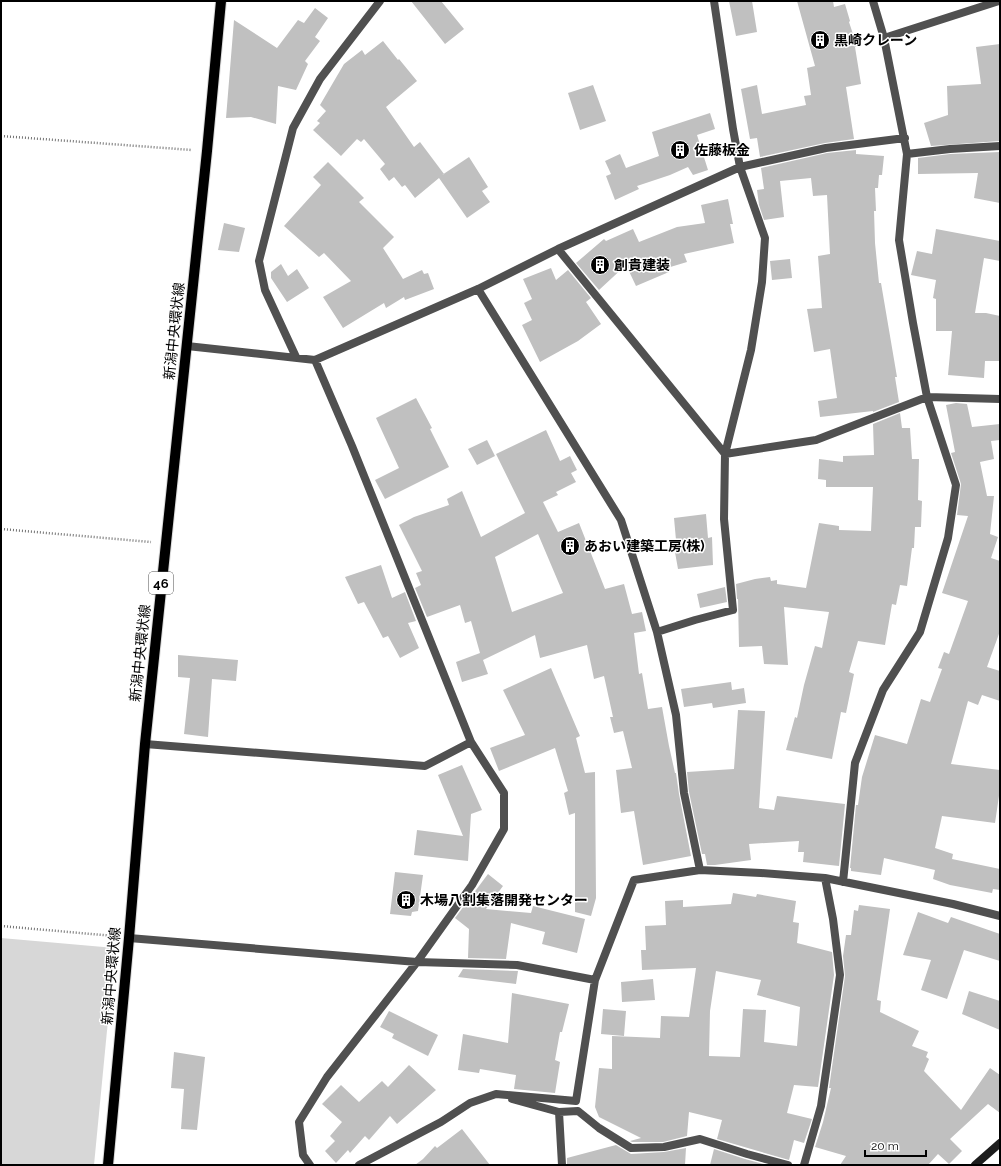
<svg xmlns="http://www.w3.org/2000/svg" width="1001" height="1166" font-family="Raleway,'Noto Sans JP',sans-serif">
<rect width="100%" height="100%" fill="#fff"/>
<path fill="#d7d7d7" d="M 1,938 L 115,948 L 94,1165 L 1,1165 Z"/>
<path fill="#c0c0c0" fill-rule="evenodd" d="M 411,1 L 441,1 L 464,29 L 445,44 Z
M 729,1 L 752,1 L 757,32 L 736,36 Z
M 797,1 L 833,1 L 834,7 L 845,4 L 850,21 L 849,22 L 857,46 L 855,47 L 861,84 L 846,87 L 854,139 L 825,143 L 760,157 L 757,138 L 750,139 L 741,89 L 757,85 L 762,114 L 806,105 L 804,96 L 811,95 L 807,68 L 815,66 Z
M 315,8 L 328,18 L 315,37 L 320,41 L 305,61 L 308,64 L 296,90 L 278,86 L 276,124 L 251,117 L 226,118 L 234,20 L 277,48 L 298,20 L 304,23 Z
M 383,41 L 398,60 L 399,59 L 417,81 L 386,107 L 414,147 L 420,142 L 444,174 L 442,175 L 469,157 L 488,187 L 482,191 L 490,202 L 467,218 L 439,178 L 415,198 L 405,185 L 402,187 L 394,177 L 389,181 L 380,169 L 385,164 L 364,139 L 361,142 L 357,139 L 341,156 L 313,130 L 320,123 L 317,121 L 326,111 L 320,105 L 344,64 L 362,50 L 365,55 Z
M 1000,44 L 1000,141 L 931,146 L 924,123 L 948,115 L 947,86 L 981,84 L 976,47 Z
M 593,85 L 606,121 L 580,130 L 568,93 Z
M 710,113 L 715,129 L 697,135 L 708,170 L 693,175 L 688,167 L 670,175 L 637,186 L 639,189 L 615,200 L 606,176 L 611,174 L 605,161 L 620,154 L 626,168 L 659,156 L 652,132 Z
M 856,150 L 856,154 L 884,156 L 882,175 L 879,175 L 878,188 L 875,188 L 876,211 L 874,211 L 875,243 L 879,283 L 881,283 L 897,377 L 895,377 L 899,402 L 873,412 L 873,411 L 820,417 L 818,401 L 837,398 L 830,349 L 814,352 L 807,309 L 822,308 L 818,256 L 830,254 L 827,195 L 813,196 L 811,178 L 780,181 L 784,217 L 764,220 L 759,205 L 757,190 L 764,189 L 761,168 L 827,153 Z
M 1000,152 L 1000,203 L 974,198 L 978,173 L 918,174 L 918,158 L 950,154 Z
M 328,162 L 364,198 L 359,202 L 394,237 L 383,248 L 403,279 L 422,270 L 424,274 L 428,273 L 434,289 L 405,300 L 404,297 L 386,308 L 384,303 L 343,328 L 323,297 L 351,281 L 324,253 L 319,257 L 284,226 L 321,185 L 313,177 Z
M 728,199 L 733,224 L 730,224 L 734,243 L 684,254 L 687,262 L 667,268 L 669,272 L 636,286 L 626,265 L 599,290 L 576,263 L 604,239 L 606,241 L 633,229 L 639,242 L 677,227 L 705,223 L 701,205 Z
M 224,223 L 245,228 L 239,252 L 218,250 Z
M 936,229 L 1000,241 L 1000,261 L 984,258 L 975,313 L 986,313 L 1000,316 L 1000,361 L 985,361 L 984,378 L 948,375 L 952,331 L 936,331 L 936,299 L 933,298 L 936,280 L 911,275 L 917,251 L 932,254 Z
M 790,259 L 792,278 L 772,280 L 770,261 Z
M 281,264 L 288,276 L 297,269 L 309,288 L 287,302 L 271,278 L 271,272 Z
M 551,268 L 556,280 L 568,270 L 591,298 L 586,302 L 601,324 L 578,341 L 540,362 L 522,325 L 532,320 L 524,303 L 532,299 L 523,279 Z
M 416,398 L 432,428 L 430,429 L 449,467 L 385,499 L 375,480 L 399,468 L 376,418 Z
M 956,403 L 967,404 L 972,427 L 1000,424 L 1000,440 L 991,441 L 994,459 L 980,462 L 987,496 L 994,496 L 990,534 L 998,537 L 991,558 L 1000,561 L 1000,631 L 987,667 L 1000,671 L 1000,701 L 982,695 L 978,705 L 968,701 L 951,764 L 1000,770 L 1000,789 L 995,823 L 942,816 L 935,848 L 953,854 L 952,859 L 1000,869 L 1000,890 L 993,889 L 992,893 L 950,885 L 933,879 L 935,870 L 884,858 L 881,875 L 851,871 L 851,868 L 850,868 L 856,805 L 858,805 L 862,777 L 875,735 L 907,744 L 921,699 L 930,702 L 942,669 L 938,668 L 944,652 L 949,654 L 968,601 L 942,593 L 968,516 L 957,515 L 961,484 L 951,453 L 955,452 L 946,405 Z
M 900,413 L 902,428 L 910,428 L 912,459 L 919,459 L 918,500 L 922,501 L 921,527 L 915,527 L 914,548 L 912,548 L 907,586 L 900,585 L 896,605 L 892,604 L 885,645 L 858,641 L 849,672 L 854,674 L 846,713 L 841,712 L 832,759 L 786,750 L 795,717 L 797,718 L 804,685 L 815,646 L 822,648 L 829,612 L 784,607 L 788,665 L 764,664 L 762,646 L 739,647 L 738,599 L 737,599 L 736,584 L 755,579 L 770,577 L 771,581 L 777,580 L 777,584 L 806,588 L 819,523 L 839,526 L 839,530 L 871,531 L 873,487 L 826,487 L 826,480 L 818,479 L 819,459 L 843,462 L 843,456 L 874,455 L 873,424 Z
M 546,430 L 560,461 L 570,456 L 577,470 L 571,473 L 576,482 L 556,492 L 558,495 L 543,502 L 558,532 L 579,523 L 605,589 L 624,584 L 632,614 L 642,612 L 646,631 L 634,633 L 639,674 L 642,673 L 648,709 L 662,707 L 669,746 L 675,773 L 676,773 L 679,794 L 691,856 L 643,865 L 634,811 L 621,813 L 616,770 L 632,768 L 623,731 L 614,733 L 610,717 L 613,717 L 604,676 L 594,679 L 587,645 L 540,658 L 535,635 L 483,660 L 488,674 L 462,682 L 456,662 L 480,653 L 471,621 L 465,623 L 460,605 L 427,617 L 415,588 L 421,585 L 416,573 L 422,571 L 399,525 L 414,517 L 449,505 L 447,499 L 462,491 L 481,537 L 525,513 L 496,454 ZM 538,534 L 563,593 L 512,612 L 495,557 Z
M 487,440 L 495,456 L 477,465 L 468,449 Z
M 706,514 L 708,538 L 712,537 L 713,565 L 678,569 L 673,541 L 676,540 L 674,518 Z
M 381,565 L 392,598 L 405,592 L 416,621 L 408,623 L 419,648 L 400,658 L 388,636 L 383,638 L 364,602 L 358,604 L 345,577 Z
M 725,587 L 727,602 L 700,608 L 697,594 Z
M 178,655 L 238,660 L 236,681 L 212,679 L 208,737 L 184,734 L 190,678 L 178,677 Z
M 551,668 L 580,736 L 576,738 L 585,773 L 595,772 L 596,898 L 591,916 L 575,912 L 575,813 L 569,815 L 564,793 L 568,791 L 555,748 L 499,771 L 490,748 L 525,735 L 503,690 Z
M 731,682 L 732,690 L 744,688 L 746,703 L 713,708 L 712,703 L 684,707 L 681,689 Z
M 738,710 L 765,711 L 759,808 L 774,810 L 777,796 L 845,804 L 839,866 L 803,862 L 804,852 L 798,852 L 799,841 L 749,844 L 751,860 L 715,865 L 707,865 L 705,854 L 702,854 L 689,792 L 687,772 L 734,769 Z
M 462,765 L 482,810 L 471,814 L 468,861 L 414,855 L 417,830 L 463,836 L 438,775 Z
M 395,872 L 423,875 L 418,911 L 412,912 L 411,916 L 390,914 Z
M 488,874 L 503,886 L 486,909 L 531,913 L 533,906 L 585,919 L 577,953 L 542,944 L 545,932 L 511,923 L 506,959 L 468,958 L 469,929 L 455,918 Z
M 733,893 L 756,897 L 757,894 L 796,901 L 793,922 L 799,923 L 797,943 L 832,952 L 834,975 L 818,1087 L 794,1085 L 787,1113 L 812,1119 L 804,1143 L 794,1140 L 789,1160 L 717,1139 L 722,1120 L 689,1112 L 687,1136 L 663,1142 L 632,1142 L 630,1141 L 641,1138 L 599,1117 L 595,1107 L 599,1068 L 612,1069 L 612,1036 L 660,1038 L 661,1016 L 689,1017 L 696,968 L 642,970 L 641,950 L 646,950 L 645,926 L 666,925 L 665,901 L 683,900 L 683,907 L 731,904 ZM 716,971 L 761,980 L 757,995 L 800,1007 L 797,1046 L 764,1042 L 766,1010 L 743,1009 L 740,1057 L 709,1056 L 710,1011 Z
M 859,905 L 890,909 L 877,1000 L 881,1001 L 880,1012 L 919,1031 L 912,1046 L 928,1052 L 926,1057 L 929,1059 L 924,1071 L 961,1110 L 990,1068 L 1000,1075 L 1000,1113 L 988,1104 L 950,1139 L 962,1151 L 949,1164 L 938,1154 L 928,1165 L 840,1165 L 846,1156 L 815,1147 L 823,1122 L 831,1088 L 829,1088 L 845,976 L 843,956 L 846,935 L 851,935 L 854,910 L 858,911 Z
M 918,912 L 948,923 L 951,917 L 1000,934 L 1000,961 L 964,950 L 947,999 L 921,990 L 931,960 L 903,955 Z
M 463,969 L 518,971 L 516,984 L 458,977 Z
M 653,979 L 655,1000 L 622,1002 L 621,982 Z
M 969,991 L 1000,1001 L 1000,1030 L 962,1014 Z
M 512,993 L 569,1004 L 562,1032 L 560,1032 L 555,1060 L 560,1062 L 555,1093 L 514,1089 L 516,1075 L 480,1069 L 479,1073 L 458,1070 L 463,1034 L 508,1043 Z
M 603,1009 L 626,1011 L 624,1036 L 601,1034 Z
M 389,1011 L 438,1035 L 428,1056 L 392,1038 L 394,1034 L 380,1027 Z
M 174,1052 L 205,1057 L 197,1130 L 181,1129 L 184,1089 L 171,1088 Z
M 409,1065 L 436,1090 L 397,1124 L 390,1116 L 369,1140 L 365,1136 L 350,1153 L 348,1150 L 336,1163 L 325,1151 L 335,1141 L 330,1136 L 342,1122 L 322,1104 L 341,1085 L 359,1102 L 382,1081 L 388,1087 Z
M 462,1129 L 490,1165 L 415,1165 L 423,1159 L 435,1146 L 437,1148 Z
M 616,1145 L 631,1154 L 664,1152 L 686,1148 L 685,1165 L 567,1165 L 567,1158 Z
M 714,1149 L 745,1159 L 767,1165 L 710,1165 Z"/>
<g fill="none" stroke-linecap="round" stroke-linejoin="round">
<g stroke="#dbdbdb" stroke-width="12">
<path id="primary" d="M 108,1165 L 129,938 L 145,744 L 207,151 L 221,1"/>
</g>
<path stroke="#727272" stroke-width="2.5" stroke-dasharray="1 2" stroke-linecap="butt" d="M 1,136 L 192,150
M 1,529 L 151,542
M 1,926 L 114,936"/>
<path stroke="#505050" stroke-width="8" d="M 884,38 L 999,1
M 907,154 L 950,149 L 1000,146
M 558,249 L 725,454
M 478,289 L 621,520 L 657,632
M 187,346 L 315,360 L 478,289 L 558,249 L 740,167 L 826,148 L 905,138
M 296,357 L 265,290 L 259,261 L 293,128 L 320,79 L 380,1
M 725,454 L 816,440 L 927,397 L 1000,399
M 145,744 L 425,766 L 471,742
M 700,870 L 684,793 L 676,715 L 657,632 L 695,620 L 733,610 L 724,519 L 725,454 L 751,350 L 762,282 L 765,238 L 740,167 L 733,129 L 714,1
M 843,882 L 855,763 L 883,690 L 920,632 L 948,538 L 956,485 L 927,397 L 913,323 L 899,240 L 907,154 L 884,38 L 873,1
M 129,938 L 417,962 L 517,965 L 595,980
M 512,1099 L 559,1112 L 578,1111 L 599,1128 L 631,1148 L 664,1147 L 700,1139 L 747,1154 L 788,1165
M 559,1112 L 562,1165
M 310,1165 L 303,1155 L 299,1122 L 327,1077 L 417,962 L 472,885 L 504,829 L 504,793 L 471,742 L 352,446 L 315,360
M 359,1165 L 441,1122 L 470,1103 L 496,1094 L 576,1101 L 595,980 L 634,880 L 700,870 L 761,873 L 825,878 L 953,904 L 1000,916
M 804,1165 L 821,1106 L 840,975 L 833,919 L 825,878"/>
<path stroke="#1d1d1d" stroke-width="8" d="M 975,1165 L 1000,1143"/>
<use href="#primary" stroke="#000" stroke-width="10"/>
</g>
<defs>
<g id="building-disc" transform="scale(1)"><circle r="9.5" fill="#000" stroke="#fff"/><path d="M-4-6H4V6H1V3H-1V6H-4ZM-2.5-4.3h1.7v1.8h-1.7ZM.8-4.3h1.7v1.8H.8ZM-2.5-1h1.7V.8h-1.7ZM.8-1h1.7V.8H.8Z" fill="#fff"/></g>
</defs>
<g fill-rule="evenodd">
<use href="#building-disc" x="820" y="40"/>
<use href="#building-disc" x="680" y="150"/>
<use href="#building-disc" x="600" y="265"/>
<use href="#building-disc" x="570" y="546"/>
<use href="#building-disc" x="406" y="900"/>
</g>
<g text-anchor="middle" stroke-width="3" stroke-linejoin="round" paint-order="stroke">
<rect fill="#fff" stroke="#4c4c4c" stroke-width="1" x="149" y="572" width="24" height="22" rx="3"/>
<g font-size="13" font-weight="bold" fill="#000">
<text x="161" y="588">46</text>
</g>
<g font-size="14" font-weight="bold" fill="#000" stroke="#fff" text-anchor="start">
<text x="834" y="45">黒崎クレーン</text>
<text x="694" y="155">佐藤板金</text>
<text x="614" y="270">創貴建装</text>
<text x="584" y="551">あおい建築工房(株)</text>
<text x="420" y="905">木場八割集落開発センター</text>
</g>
<g font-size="14" fill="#000" stroke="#fff">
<text transform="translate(174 331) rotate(-84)" y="5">新潟中央環状線</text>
<text transform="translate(140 653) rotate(-84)" y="5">新潟中央環状線</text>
<text transform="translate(111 976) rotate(-85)" y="5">新潟中央環状線</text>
</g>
</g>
<rect width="1001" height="1166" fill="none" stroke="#000000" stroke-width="4"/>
<path d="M865 1150v6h61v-6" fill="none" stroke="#000000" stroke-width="2"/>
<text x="871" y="1150" font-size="12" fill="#000000" stroke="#ffffff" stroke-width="3" paint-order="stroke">20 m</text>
</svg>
